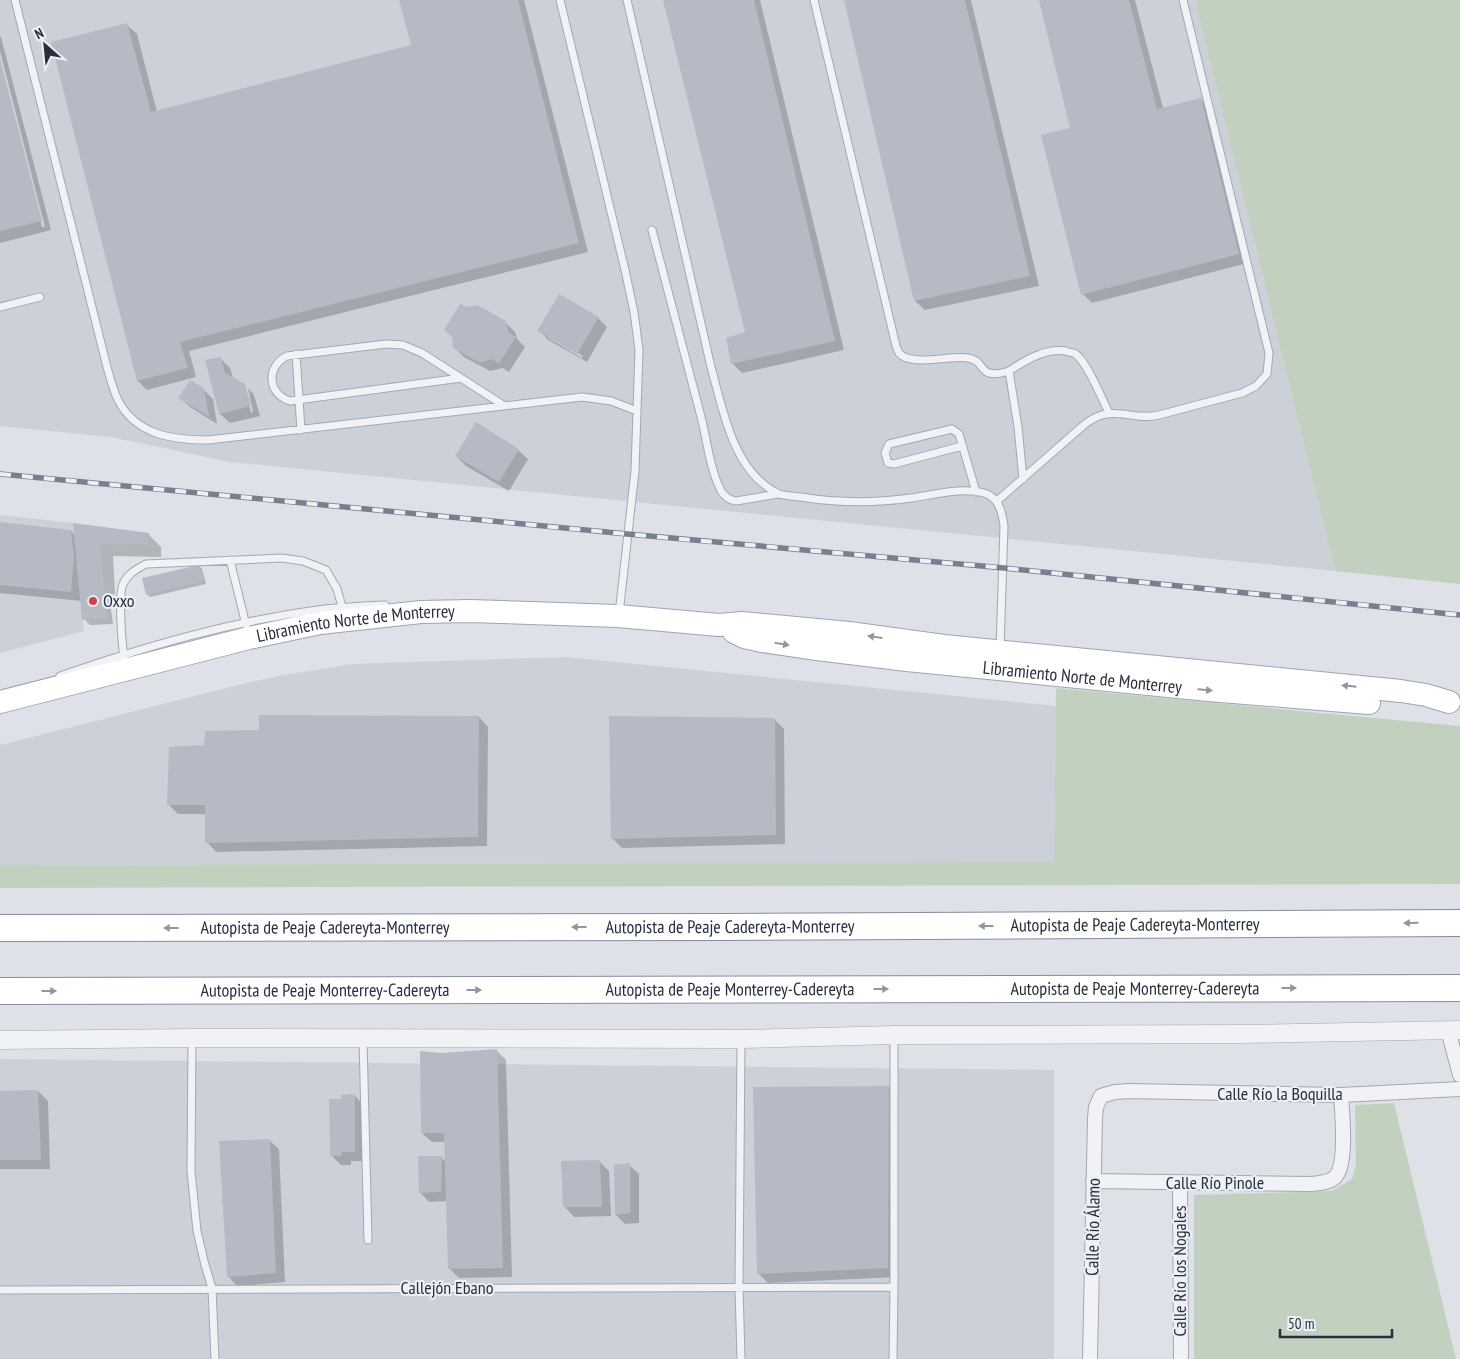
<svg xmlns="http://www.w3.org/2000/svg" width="1460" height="1359" font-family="'PT Sans Narrow',sans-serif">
<rect width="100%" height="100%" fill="#dee1e7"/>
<path fill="#ccd0d9" d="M 0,0 L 1195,0 L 1335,571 L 230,462 L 111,437 L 0,426 Z
M 0,515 L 73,523 L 84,631 L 0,653 Z
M 565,657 L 1056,706 L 1054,862 L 0,865 L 0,745 L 238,685 L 284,675 L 353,664 Z
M 0,1059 L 1054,1070 L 1054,1359 L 0,1359 Z"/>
<path fill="#c2d1bf" d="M 1195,0 L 1460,0 L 1460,584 L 1335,571 Z
M 1056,688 L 1460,726 L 1460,884 L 0,888 L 0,865 L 1054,862 Z
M 1394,1103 L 1456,1359 L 1194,1359 L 1194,1195 L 1332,1191 L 1352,1179 L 1356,1165 L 1355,1105 Z"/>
<path fill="#0003" fill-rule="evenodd" d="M 401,0 L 524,0 L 588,252 L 189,351 L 196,377 L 147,390 L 138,381 L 127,25 L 137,34 L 157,112 L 413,46 Z
M 665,0 L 760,0 L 844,350 L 742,373 L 732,363 L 746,333 Z
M 845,0 L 971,0 L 1039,286 L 925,310 L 915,301 Z
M 1040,0 L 1135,0 L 1163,108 L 1201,100 L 1211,109 L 1248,263 L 1092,303 L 1083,294 L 1072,129 Z
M 0,36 L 1,37 L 51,230 L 0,243 L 0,61 L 42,227 L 45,227 L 0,51 Z
M 598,318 L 607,327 L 587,362 L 548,340 L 539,330 ZM 548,336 L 583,356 L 582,358 L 548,338 Z
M 505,322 L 515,332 L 517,339 L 525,347 L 509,372 L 503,368 L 490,371 L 464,357 L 454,347 Z
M 220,358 L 230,368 L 233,378 L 247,388 L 245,388 L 251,413 L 253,412 L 248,388 L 254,395 L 260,416 L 230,423 L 220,414 L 207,361 Z
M 203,389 L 213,399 L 217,424 L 190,407 L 180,398 Z
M 518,450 L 528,459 L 509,491 L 466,466 L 456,456 Z
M 0,523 L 71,531 L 75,535 L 148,534 L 161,547 L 161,557 L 113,556 L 115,594 L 109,595 L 113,624 L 90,625 L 84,619 L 82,601 L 0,593 Z
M 199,566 L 202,569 L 206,584 L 150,597 L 147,594 Z
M 479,717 L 488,727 L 487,846 L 216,852 L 207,842 L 207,814 L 178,814 L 169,805 L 205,746 L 260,731 Z
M 774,719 L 784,729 L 785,844 L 622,848 L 612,838 Z
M 496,1050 L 506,1060 L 512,1277 L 459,1278 L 449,1268 L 447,1201 L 429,1202 L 420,1192 L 441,1157 L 446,1162 L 445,1142 L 432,1142 L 422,1133 L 441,1054 Z
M 889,1087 L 898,1097 L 897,1277 L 768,1283 L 758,1273 Z
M 38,1091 L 48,1101 L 50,1169 L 0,1169 L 0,1093 Z
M 355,1096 L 364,1105 L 364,1161 L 351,1161 L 351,1165 L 341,1165 L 331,1155 L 343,1100 Z
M 269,1140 L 279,1149 L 285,1282 L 237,1286 L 228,1276 Z
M 599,1161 L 609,1171 L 611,1216 L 574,1217 L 565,1207 Z
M 629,1165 L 639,1174 L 639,1223 L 625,1224 L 616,1215 Z"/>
<path fill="#b5bac4" d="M 399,0 L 518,0 L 579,243 L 180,342 L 188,368 L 137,381 L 51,42 L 127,23 L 151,112 L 411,45 Z
M 663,0 L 754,0 L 835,341 L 731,364 L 726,338 L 745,332 Z
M 844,0 L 965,0 L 1030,276 L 914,301 Z
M 1039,0 L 1129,0 L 1157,109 L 1201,98 L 1239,254 L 1081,295 L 1041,135 L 1070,128 Z
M 0,59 L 42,221 L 0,231 Z
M 559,294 L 599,317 L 577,354 L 537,331 Z
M 460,304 L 467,307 L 477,305 L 506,321 L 508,332 L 516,337 L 499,363 L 492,359 L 480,363 L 453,348 L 452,337 L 444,330 Z
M 221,357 L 225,373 L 245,384 L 251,406 L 219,414 L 205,360 Z
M 190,380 L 204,388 L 209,417 L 178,398 Z
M 476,422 L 519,449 L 499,482 L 455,456 Z
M 0,522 L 71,530 L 74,558 L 71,592 L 0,585 Z
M 73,523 L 149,533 L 149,545 L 100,544 L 107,618 L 82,620 Z
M 199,565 L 204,581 L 146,595 L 142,578 Z
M 259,715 L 479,716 L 478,837 L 205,843 L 205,805 L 167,805 L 169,747 L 204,745 L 205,731 L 259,730 Z
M 609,716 L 775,718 L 776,835 L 611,839 Z
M 497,1049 L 503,1268 L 448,1269 L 444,1133 L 421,1133 L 420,1051 L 441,1053 Z
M 889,1086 L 888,1268 L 757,1274 L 753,1087 Z
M 38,1090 L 41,1160 L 0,1160 L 0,1091 Z
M 355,1094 L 355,1152 L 342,1152 L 341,1156 L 330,1156 L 329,1099 L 341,1099 L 341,1095 Z
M 270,1139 L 276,1273 L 227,1277 L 219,1141 Z
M 418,1156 L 442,1156 L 441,1192 L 419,1193 Z
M 600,1160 L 602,1207 L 563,1207 L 561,1161 Z
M 630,1163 L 630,1213 L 615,1215 L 614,1165 Z"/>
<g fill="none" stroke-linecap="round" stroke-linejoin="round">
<g stroke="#a3a8b1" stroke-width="9">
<path id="service" d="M 15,0 L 107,367 C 110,378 113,390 118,400 C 136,435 172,440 208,440 L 582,397 L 611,401 L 637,411
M 560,0 L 625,270 L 634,312 L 639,350 L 635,471 L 619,614
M 627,0 L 711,367 C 722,406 731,460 766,486 C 769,489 775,492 779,494 C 785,496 794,496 801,497 C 837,503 875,503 911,498 C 933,495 965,486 987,494 C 1000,500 1002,513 1004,526 L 1000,649
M 814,0 L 896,346 C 897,348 898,351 899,353 C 910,367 952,355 968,358 C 988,361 976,381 1009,371
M 652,230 C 668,291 684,352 700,413 C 707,438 709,467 721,491 C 725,497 729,500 736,501 L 778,494
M 0,307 L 40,297
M 296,354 L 301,430
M 461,378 L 290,401 C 267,394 266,366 287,356 L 386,344 L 403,345 L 422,353 L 503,405
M 962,446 L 894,464 L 888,463 L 885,453 L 889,444 L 952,429 L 959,434 L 976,492
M 1023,479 L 1018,427 L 1009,371 C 1026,360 1045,348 1066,351 C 1067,352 1073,353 1074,353 C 1086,359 1102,399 1109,413
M 997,501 L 1085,424 C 1113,402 1131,422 1159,415 L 1242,393 L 1256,386 L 1267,374 L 1269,353 L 1183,0
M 230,560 L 246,625
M 124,658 C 122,644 118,595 123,584 C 128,573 137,569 146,564 L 282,558 L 303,561 L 326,570 L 337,589 L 343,610
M 60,676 C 144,647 229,622 317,610 C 340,607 363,606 385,605
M 192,1039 L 191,1171 L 197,1231 L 205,1265 L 212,1288 L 215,1359
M 363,1039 L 368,1240
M 0,1290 L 894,1287
M 741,1359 L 739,1287 L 741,1039
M 893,1359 L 894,1287 L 894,1036"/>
</g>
<g stroke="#a3a8b1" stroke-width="16">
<path id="minor" d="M 1448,1030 L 1460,1075
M 1093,1181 L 1312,1184 C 1319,1183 1328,1183 1334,1178 C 1348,1167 1342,1112 1341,1095
M 1180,1183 L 1181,1359
M 1090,1359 L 1095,1118 L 1096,1107 L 1101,1096 L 1115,1092 L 1129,1091 L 1341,1095 L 1460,1089"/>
</g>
<g stroke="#a3a8b1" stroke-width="19">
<path id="tertiary" d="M 0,1040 L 192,1038 L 741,1039 L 894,1035 L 1239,1034 L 1460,1030"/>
</g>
<g stroke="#9da4b3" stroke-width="24">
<g id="primary">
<path id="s1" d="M 734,632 L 744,637 L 762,641 L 817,649 L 907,660 L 1209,690 L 1369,703"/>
<path id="s2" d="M 0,702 L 249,638 L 320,623 L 421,612 L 470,611 L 618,616 L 719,625 L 742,623 L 849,633 L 944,646 L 1401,691 L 1426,695 L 1449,702"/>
</g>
</g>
<g stroke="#858d9e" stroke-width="28">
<g id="motorway">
<path id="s3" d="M 0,928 L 726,927 L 1460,923"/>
<path id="s4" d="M 0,991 L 1460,988"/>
</g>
</g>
<use href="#service" stroke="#f0f2f6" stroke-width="7"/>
<use href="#minor" stroke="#f0f2f6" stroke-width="14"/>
<use href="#tertiary" stroke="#f0f2f6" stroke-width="18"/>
<use href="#primary" stroke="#fff" stroke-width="22"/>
<use href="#motorway" stroke="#fff" stroke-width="26"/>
<g stroke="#777f91" stroke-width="5.5">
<path id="rail" d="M 0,474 L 627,534 L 1004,568 L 1460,615"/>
</g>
<use href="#rail" stroke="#edf0f5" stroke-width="4" stroke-dasharray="11" stroke-linecap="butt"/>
</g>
<defs><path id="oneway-solid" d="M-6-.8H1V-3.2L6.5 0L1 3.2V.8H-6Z" transform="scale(1.25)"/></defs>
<g fill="#93969e">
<use href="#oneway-solid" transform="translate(875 637) rotate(-172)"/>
<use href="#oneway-solid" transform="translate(782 644) rotate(9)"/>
<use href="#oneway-solid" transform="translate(1349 686) rotate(-174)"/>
<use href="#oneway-solid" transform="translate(1205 690) rotate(5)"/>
<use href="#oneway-solid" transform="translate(1411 923) rotate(179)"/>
<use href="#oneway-solid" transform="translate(986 926) rotate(180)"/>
<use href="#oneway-solid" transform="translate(579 927) rotate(-180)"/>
<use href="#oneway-solid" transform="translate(171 928) rotate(180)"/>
<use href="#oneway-solid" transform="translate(1289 988)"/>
<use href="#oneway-solid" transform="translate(881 989)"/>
<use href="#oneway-solid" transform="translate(474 990)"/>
<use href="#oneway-solid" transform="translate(49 991)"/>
</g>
<circle fill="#ce424c" stroke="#edf0f5" stroke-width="2" cx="93" cy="601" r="5"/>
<g text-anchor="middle" stroke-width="4" stroke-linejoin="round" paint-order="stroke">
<g font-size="18" fill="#272e3e" stroke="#edf0f5" text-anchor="start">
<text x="103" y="607">Oxxo</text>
</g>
<g font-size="18" fill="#272e3e" stroke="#edf0f5">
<text dy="6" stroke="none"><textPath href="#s2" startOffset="365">Libramiento Norte de Monterrey</textPath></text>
<text dy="6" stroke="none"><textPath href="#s1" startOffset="352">Libramiento Norte de Monterrey</textPath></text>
<text dy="6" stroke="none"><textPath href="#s3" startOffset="1135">Autopista de Peaje Cadereyta-Monterrey</textPath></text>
<text dy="6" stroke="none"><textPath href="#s3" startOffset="730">Autopista de Peaje Cadereyta-Monterrey</textPath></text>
<text dy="6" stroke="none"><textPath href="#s3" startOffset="325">Autopista de Peaje Cadereyta-Monterrey</textPath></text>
<text dy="6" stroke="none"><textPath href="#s4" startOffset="1135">Autopista de Peaje Monterrey-Cadereyta</textPath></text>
<text dy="6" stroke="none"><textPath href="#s4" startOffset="730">Autopista de Peaje Monterrey-Cadereyta</textPath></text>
<text dy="6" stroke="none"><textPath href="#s4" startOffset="325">Autopista de Peaje Monterrey-Cadereyta</textPath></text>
<text x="1280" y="1100">Calle Río la Boquilla</text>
<text x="1215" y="1189">Calle Río Pinole</text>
<text transform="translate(1093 1227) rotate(-89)" y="6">Calle Río Álamo</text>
<text transform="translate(1180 1271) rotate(-90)" y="6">Calle Río los Nogales</text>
<text x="447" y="1294">Callejón Ebano</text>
</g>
</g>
<g transform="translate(45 45) rotate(333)" stroke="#edf0f5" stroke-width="4" paint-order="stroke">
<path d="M0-4L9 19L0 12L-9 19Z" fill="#272e3e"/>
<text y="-8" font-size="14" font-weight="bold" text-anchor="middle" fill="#272e3e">N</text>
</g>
<path d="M1280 1329v8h112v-8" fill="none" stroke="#272e3e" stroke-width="2.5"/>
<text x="1288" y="1329" font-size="15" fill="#272e3e" stroke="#edf0f5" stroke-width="4" paint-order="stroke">50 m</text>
</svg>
